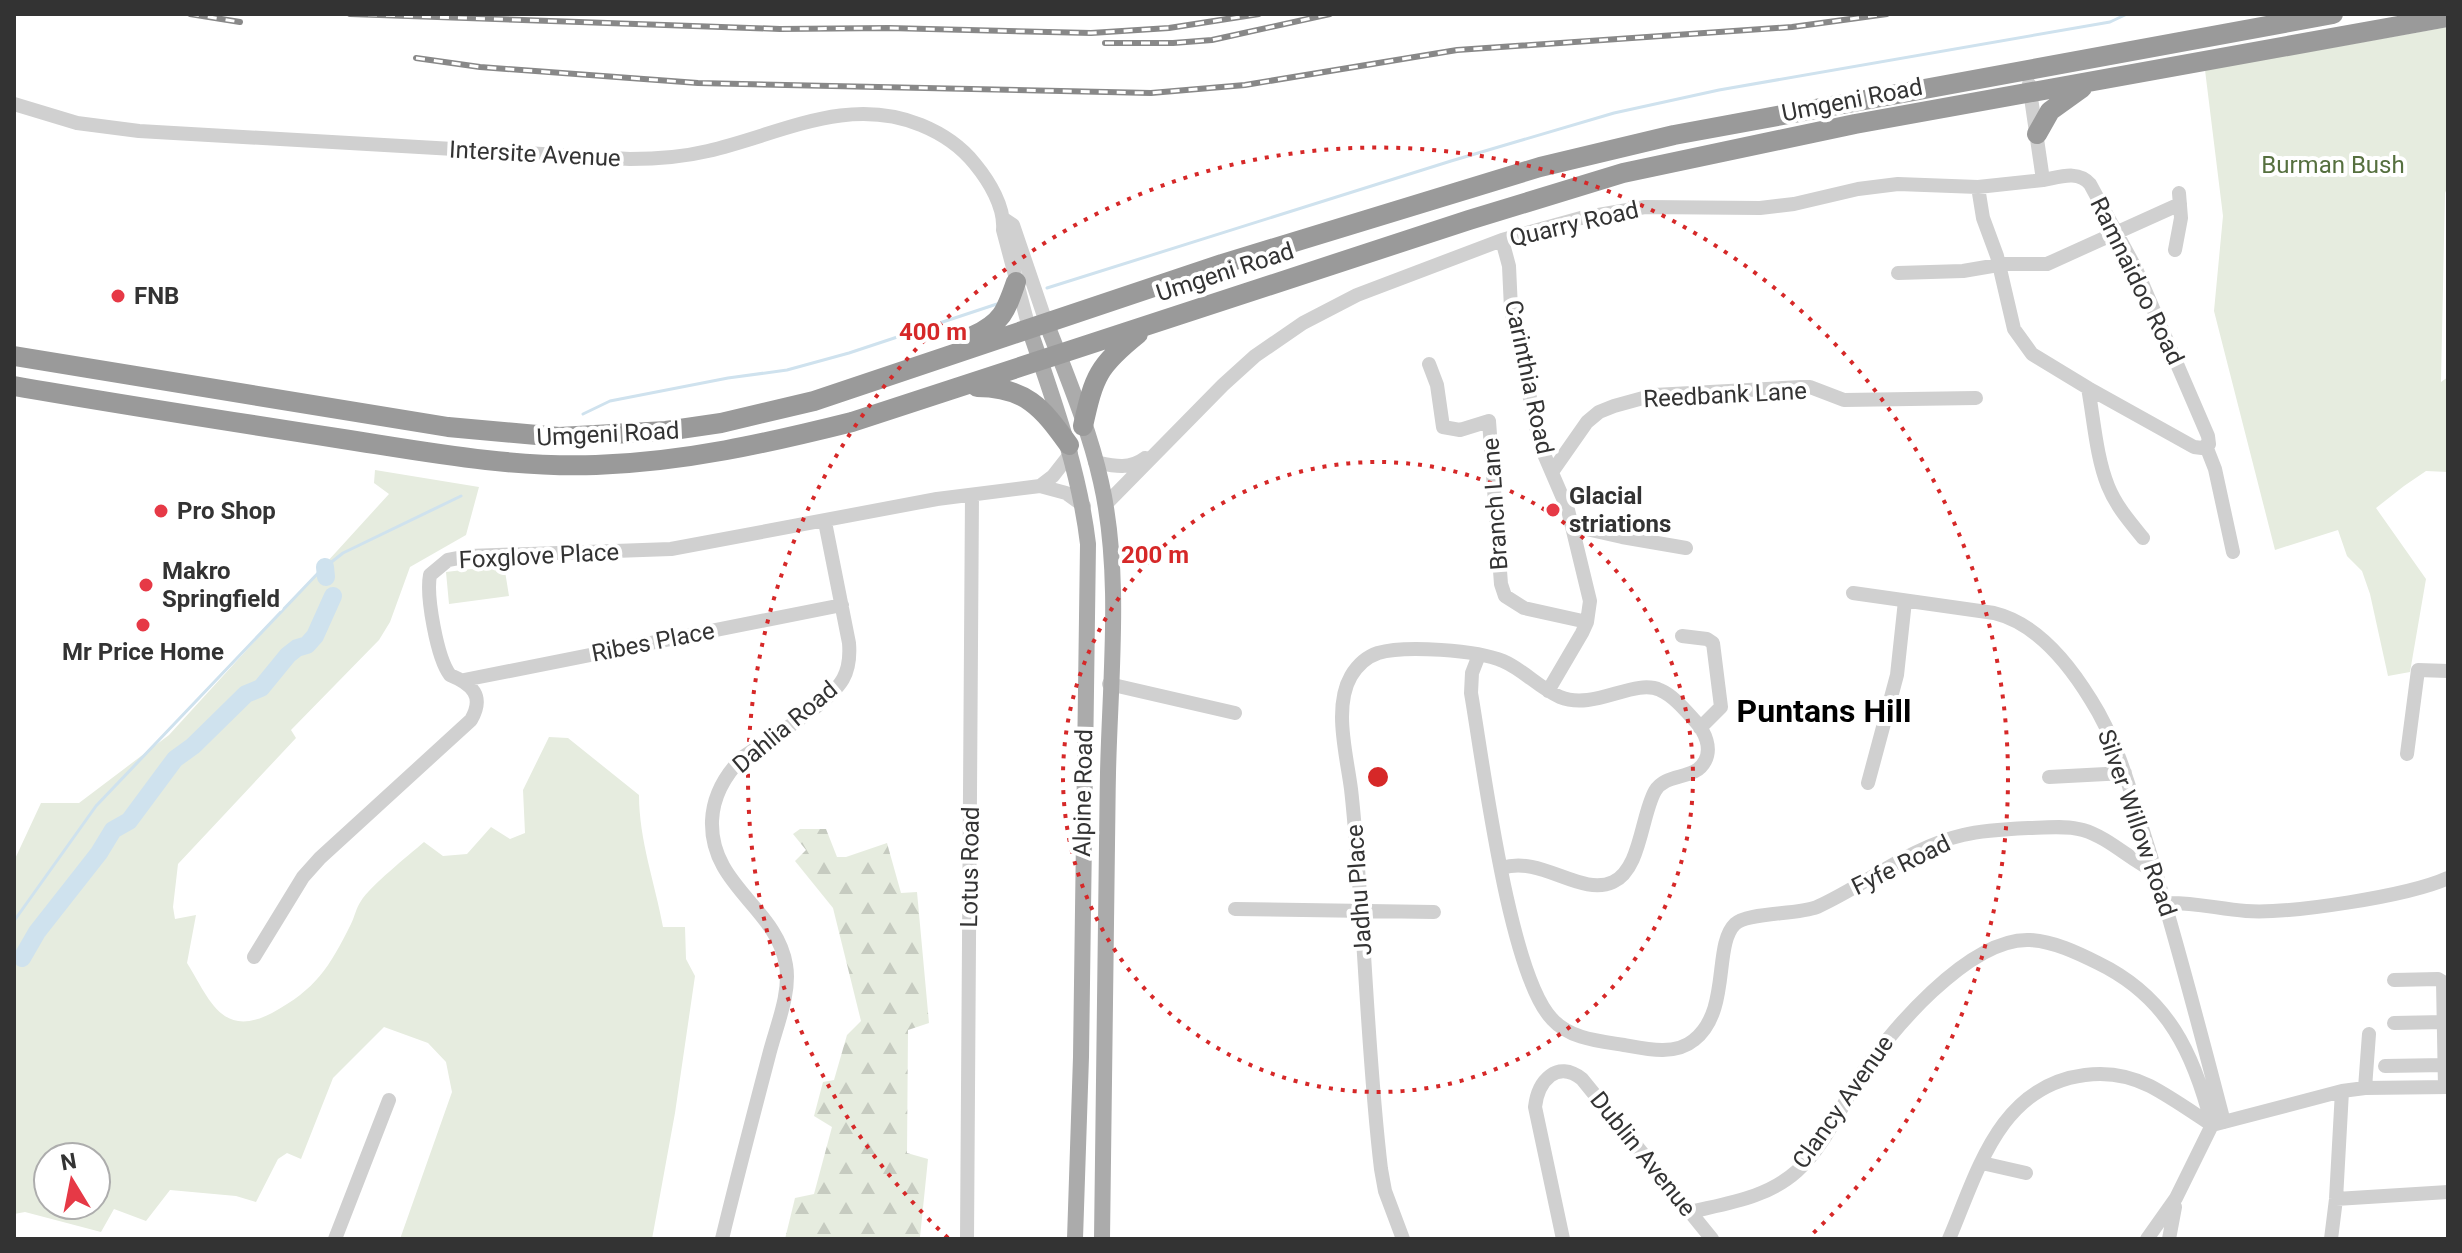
<svg xmlns="http://www.w3.org/2000/svg" width="2462" height="1253" font-family="Roboto,sans-serif">
<defs>
<pattern id="forest-firs" width="22" height="20" patternUnits="userSpaceOnUse" patternTransform="scale(2)"><rect width="22" height="20" fill="#e6ecdf"/><path d="M5 1l3.5 6h-7zM16 11l3.5 6h-7z" fill="#c6cbc0"/></pattern>
</defs>
<rect width="100%" height="100%" fill="#fff"/>
<path fill="url(#forest-firs)" d="M 800,829 L 826,829 L 837,857 L 846,857 L 887,843 L 901,893 L 917,892 L 929,1023 L 908,1030 L 907,1153 L 928,1159 L 920,1237 L 923,1239 L 785,1239 L 795,1198 L 814,1194 L 832,1127 L 814,1116 L 823,1082 L 834,1080 L 847,1035 L 861,1021 L 833,908 L 795,861 L 806,850 L 793,834 Z"/>
<path fill="#e6ecdf" fill-rule="evenodd" d="M 2448,27 L 2448,186 L 2445,193 L 2441,382 L 2448,377 L 2448,472 L 2426,471 L 2404,486 L 2376,508 L 2426,579 L 2410,672 L 2388,676 L 2370,594 L 2362,571 L 2347,556 L 2338,530 L 2275,550 L 2214,311 L 2223,216 L 2205,70 Z
M 375,470 L 479,487 L 466,535 L 410,567 L 390,622 L 379,640 L 291,730 L 296,738 L 178,864 L 173,907 L 175,919 L 196,915 L 187,963 C 210,1000 222,1039 272,1013 C 316,989 329,968 351,924 C 355,916 356,908 361,901 C 370,886 408,856 424,842 L 443,856 L 467,854 L 491,827 L 510,839 L 525,833 L 523,790 L 549,737 L 568,738 L 639,795 C 639,840 655,883 663,927 L 685,927 L 686,959 L 695,976 L 675,1113 L 652,1239 L 400,1239 L 452,1092 L 446,1062 L 428,1043 L 384,1027 L 333,1078 L 301,1159 L 287,1153 L 278,1159 L 256,1202 L 236,1196 L 170,1190 L 146,1221 L 114,1209 L 101,1232 L 25,1212 L 14,1214 L 14,861 L 41,803 L 79,803 L 169,735 L 389,494 L 374,483 ZM 48,1157 L 96,1157 L 96,1205 L 48,1205 Z
M 504,565 L 509,596 L 449,604 L 446,572 Z"/>
<g fill="none" stroke-linecap="round" stroke-linejoin="round">
<path stroke="#cfe2ee" stroke-width="3" d="M 1047,288 L 1451,161 L 1614,113 L 1719,90 L 2110,22 L 2127,14
M 583,414 L 610,401 L 728,378 L 787,370 L 849,353 L 997,304
M 14,921 L 96,806 L 320,571 L 343,553 L 461,496"/>
<path stroke="#cfe2ee" stroke-width="18" d="M 325,567 L 326,577
M 22,958 L 37,932 L 99,853 L 113,830 L 129,821 L 175,759 L 193,746 L 246,694 L 261,688 L 288,655 L 297,648 L 307,645 L 315,636 L 333,596"/>
<path stroke="#d0d0d0" stroke-width="14" d="M 14,104 L 77,123 L 139,131 L 630,159 C 656,159 683,157 708,151 C 781,134 847,95 921,125 C 943,134 960,145 975,164 C 989,181 1005,207 1003,230 L 1029,328
M 2043,180 C 2060,177 2078,170 2090,184 L 2136,269 L 2208,436 L 2209,444 L 2202,448 L 2194,447 L 2088,388
M 1978,187 L 1983,218 L 1997,256 L 2014,329 L 2032,354 L 2088,388 C 2094,420 2096,456 2108,486 C 2116,506 2130,522 2143,538
M 1004,219 L 1013,225 L 1046,322
M 1502,240 L 1509,266 L 1511,309 L 1540,445 L 1568,510 L 1590,601 L 1587,622 L 1582,633 L 1548,691
M 2175,250 L 2181,218 L 2179,193
M 1898,273 L 1963,271 L 2004,264 L 2047,264 L 2180,204
M 1429,364 L 1437,385 L 1443,427 L 1460,430 L 1489,421 L 1501,584 L 1505,596 L 1524,608 L 1587,622
M 2206,446 L 2215,469 L 2233,552
M 1095,462 C 1114,466 1129,470 1145,458
M 1552,472 L 1587,422 L 1599,412 L 1614,406 L 1654,395 L 1801,387 L 1810,387 L 1844,400 L 1976,398
M 1040,486 L 1053,476 L 1071,453
M 1105,505 L 1223,385 L 1255,356 L 1303,323 L 1357,295 L 1502,240 L 1581,218 L 1645,207 L 1760,208 L 1794,204 L 1858,189 L 1898,184 L 1978,187 L 2043,180 L 2029,84
M 1573,526 L 1622,537 L 1686,548
M 1853,593 L 1994,613 C 2036,623 2069,664 2091,700 C 2119,744 2132,797 2148,847 C 2176,937 2200,1030 2224,1122
M 1682,636 L 1707,639 L 1713,643 L 1721,707 L 1700,728
M 1479,655 L 1472,673 L 1471,693 C 1483,762 1509,974 1552,1019 C 1570,1039 1599,1041 1624,1045 C 1646,1049 1675,1056 1694,1040 C 1731,1011 1713,945 1735,924 C 1747,912 1797,915 1817,907 C 1866,885 1910,847 1963,835 C 1984,830 2007,829 2029,828 C 2046,828 2066,825 2083,830 C 2110,838 2131,861 2156,872
M 464,680 L 842,605
M 1109,684 L 1235,713
M 2407,754 L 2418,670 L 2448,671
M 2049,777 L 2125,773
M 1868,783 L 1897,675 L 1905,601
M 2166,903 C 2193,902 2219,909 2246,911 C 2291,914 2408,896 2448,878
M 1235,909 L 1434,912
M 254,957 L 303,877 L 320,858 L 471,720 C 485,696 472,684 450,675 C 437,658 426,596 430,575 L 448,560 L 469,556 L 671,549 L 937,499 L 1040,486 L 1066,493 L 1084,506
M 2394,980 L 2438,979 L 2443,982 L 2445,1087
M 2394,1023 L 2444,1022
M 2385,1066 L 2445,1065
M 2365,1088 L 2369,1034
M 2216,1124 L 2342,1091 L 2365,1088 L 2448,1087
M 1982,1163 L 2026,1173
M 2336,1199 L 2448,1192
M 1690,1212 C 1728,1203 1767,1198 1797,1171 C 1823,1148 1839,1111 1857,1081 C 1887,1034 1969,937 2030,940 C 2053,941 2078,953 2098,963 C 2168,997 2194,1054 2212,1125
M 335,1239 L 389,1100
M 722,1239 C 737,1177 753,1116 769,1055 C 776,1027 791,993 786,965 C 777,908 710,886 712,821 C 713,795 725,775 743,757 C 769,739 828,705 843,679 C 849,668 850,655 849,643 L 825,522
M 967,1239 L 972,495
M 1403,1239 L 1385,1191 L 1381,1169 C 1369,1069 1366,968 1358,868 C 1356,842 1354,815 1351,789 C 1348,766 1342,741 1342,717 C 1342,704 1344,688 1351,676 C 1357,666 1366,657 1378,653 C 1405,645 1477,650 1503,661 C 1524,670 1539,688 1560,697 C 1594,711 1634,678 1660,690 C 1674,696 1686,711 1696,722 C 1705,732 1712,748 1705,761 C 1695,781 1666,772 1655,791 C 1641,816 1641,869 1613,882 C 1581,897 1541,855 1502,868
M 1563,1239 L 1535,1107 C 1538,1081 1557,1059 1582,1079 L 1712,1239
M 1949,1239 C 1978,1171 1999,1086 2085,1075 C 2107,1072 2130,1076 2150,1086 C 2171,1097 2192,1112 2212,1125
M 2147,1239 L 2176,1198 L 2212,1125
M 2169,1239 L 2175,1207
M 2331,1239 L 2336,1199 L 2342,1091"/>
<path stroke="#ababab" stroke-width="16" d="M 1046,322 C 1066,374 1089,428 1101,482 C 1122,574 1110,679 1108,773 C 1105,928 1104,1083 1102,1239
M 1029,328 C 1053,399 1079,468 1088,544 L 1081,1057 L 1075,1239"/>
<path stroke="#9a9a9a" stroke-width="20" d="M 2037,134 L 2050,111 L 2082,88
M 973,336 C 1002,323 1006,311 1016,282
M 14,356 L 448,427 L 559,437 L 666,431 L 721,423 L 814,401 L 1222,264 L 1540,167 L 1674,135 L 2333,14
M 14,386 C 123,405 233,422 343,439 C 427,452 511,468 596,465 C 684,462 768,443 852,422 L 1469,220 L 1623,173 L 1855,124 L 2448,17
M 977,387 C 1025,387 1042,407 1069,445
M 1083,426 C 1094,376 1098,366 1138,334"/>
<g stroke="#888" stroke-width="6">
<path id="rail" d="M 190,14 L 240,22
M 350,14 L 780,29 L 889,28 L 1091,33 L 1169,28 L 1259,14
M 1105,43 L 1173,43 L 1212,40 L 1330,14
M 416,58 L 480,67 L 698,83 L 1151,93 L 1245,85 L 1457,50 L 1792,27 L 1887,14"/>
</g>
<use href="#rail" stroke="#fff" stroke-width="3" stroke-dasharray="9" stroke-linecap="butt"/>
</g>
<g fill="none" stroke="#d62828" stroke-width="4" stroke-dasharray="4 8">
<circle cx="1378" cy="777" r="315"/>
<path d="M948 1238A630 630 0 1 1 1808 1238"/>
</g>
<g fill="#e63946" stroke="#fff" stroke-width="3">
<circle cx="118" cy="296" r="8"/>
<circle cx="1553" cy="510" r="8"/>
<circle cx="161" cy="511" r="8"/>
<circle cx="146" cy="585" r="8"/>
<circle cx="143" cy="625" r="8"/>
</g>
<g text-anchor="middle" stroke-width="8" stroke-linejoin="round" paint-order="stroke">
<g font-size="24" fill="#333" stroke="#fff">
<text transform="translate(1852 100) rotate(-11)" y="8">Umgeni Road</text>
<text transform="translate(535 154) rotate(3)" y="8">Intersite Avenue</text>
<text transform="translate(1574 224) rotate(-13)" y="8">Quarry Road</text>
<text transform="translate(1225 272) rotate(-18)" y="8">Umgeni Road</text>
<text transform="translate(2137 281) rotate(64)" y="8">Ramnaidoo Road</text>
<text transform="translate(1529 377) rotate(78)" y="8">Carinthia Road</text>
<text transform="translate(1725 395) rotate(-3)" y="8">Reedbank Lane</text>
<text transform="translate(608 434) rotate(-3)" y="8">Umgeni Road</text>
<text transform="translate(1495 504) rotate(-94)" y="8">Branch Lane</text>
<text transform="translate(539 556) rotate(-3)" y="8">Foxglove Place</text>
<text transform="translate(653 642) rotate(-11)" y="8">Ribes Place</text>
<text transform="translate(785 727) rotate(-40)" y="8">Dahlia Road</text>
<text transform="translate(1083 793) rotate(-89)" y="8">Alpine Road</text>
<text transform="translate(2137 823) rotate(71)" y="8">Silver Willow Road</text>
<text transform="translate(1901 865) rotate(-26)" y="8">Fyfe Road</text>
<text transform="translate(970 867) rotate(-89)" y="8">Lotus Road</text>
<text transform="translate(1359 890) rotate(-94)" y="8">Jadhu Place</text>
<text transform="translate(1843 1102) rotate(-55)" y="8">Clancy Avenue</text>
<text transform="translate(1643 1154) rotate(51)" y="8">Dublin Avenue</text>
</g>
<g font-size="24" fill="#56703f" stroke="#fff">
<text x="2333" y="173">Burman Bush</text>
</g>
<g font-size="24" font-weight="bold" fill="#333" stroke="#fff" text-anchor="start">
<text x="134" y="304">FNB</text>
<text x="1569" y="504">Glacial<tspan x="1569" dy="28">striations</tspan></text>
<text x="177" y="519">Pro Shop</text>
<text x="162" y="579">Makro<tspan x="162" dy="28">Springfield</tspan></text>
<text x="143" y="660" text-anchor="middle">Mr Price Home</text>
</g>
<g font-size="32" font-weight="bold" fill="#000" stroke="#fff">
<text x="1824" y="722">Puntans Hill</text>
</g>
</g>
<circle cx="1378" cy="777" r="12" fill="#d62828" stroke="#fff" stroke-width="4"/>
<g font-size="24" text-anchor="middle" font-weight="bold" fill="#d62828" stroke="#fff" stroke-width="8" stroke-linejoin="round" paint-order="stroke">
<text x="933" y="340">400 m</text>
<text x="1155" y="563">200 m</text>
</g>
<rect width="2462" height="1253" fill="none" stroke="#333333" stroke-width="32"/>
<g transform="translate(72 1181) rotate(350)"><circle r="38" fill="#ffffff" stroke="#adadad" stroke-width="2"/>
<path d="M0-6L14 30L0 20L-14 30Z" fill="#e63946"/>
<text y="-12" font-size="22" font-weight="bold" text-anchor="middle" fill="#333333">N</text>
</g>
</svg>
